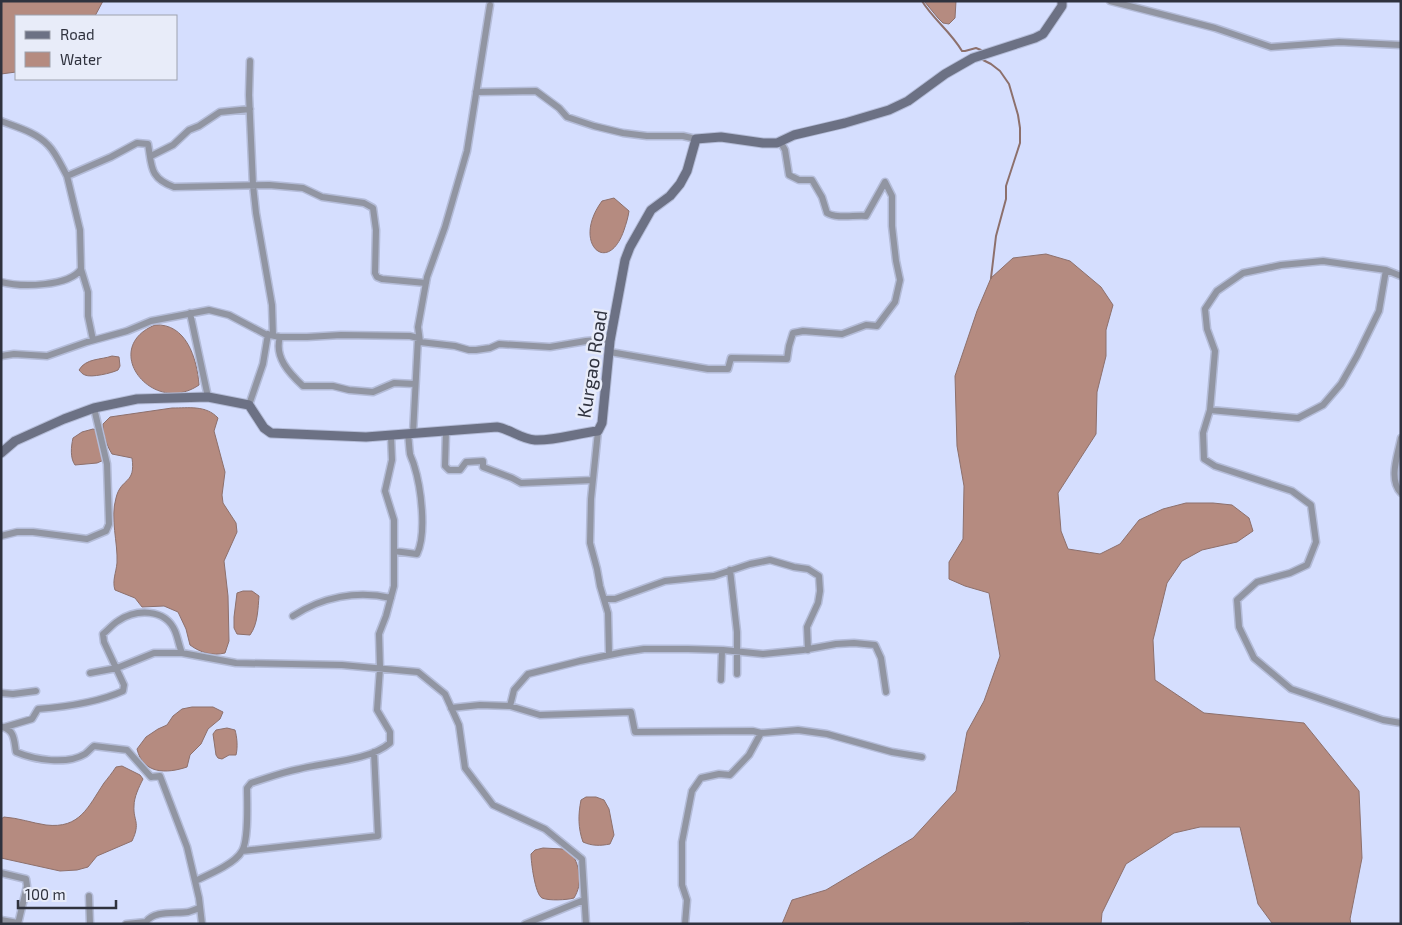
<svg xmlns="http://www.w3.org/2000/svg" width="1402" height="925" font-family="'Exo 2',sans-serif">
<rect width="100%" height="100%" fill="#d5defe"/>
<path fill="#b58b80" stroke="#8d706c" d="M 1,1 L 103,1 L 95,16 L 16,16 L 16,72 L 1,74 Z
M 924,1 L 956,1 L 955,18 L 949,24 L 943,23 L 938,18 Z
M 614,198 L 629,211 C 628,218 626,224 624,230 C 608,277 571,243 602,201 Z
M 1046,254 L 1070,261 L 1101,287 L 1113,305 L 1106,330 L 1106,356 L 1097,392 L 1096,434 L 1058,493 L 1061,531 L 1068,549 L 1100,554 L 1120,544 L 1139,520 L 1163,509 L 1186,503 L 1213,503 L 1232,505 L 1249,518 L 1253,531 L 1237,542 L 1202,550 L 1182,561 L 1167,583 L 1153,640 L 1155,680 L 1204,713 L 1304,723 L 1359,791 L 1362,858 L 1350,919 L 1351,924 L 1272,923 L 1258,904 L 1240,827 L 1200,827 L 1174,833 L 1126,864 L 1102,913 L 1101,924 L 1031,924 L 1029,922 L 1001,924 L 782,924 L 792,900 L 826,890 L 913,838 L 956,791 L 967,732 L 984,701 L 1000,656 L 989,593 L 965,586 L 949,579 L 949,562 L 963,539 L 964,486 L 957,446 L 955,376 L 977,311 L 991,278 L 1013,258 Z
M 155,325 C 186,323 197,358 199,385 C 152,417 99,348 155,325 Z
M 112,356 L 119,357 L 120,366 L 118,370 C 112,373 91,378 85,375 C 82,374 81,372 79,370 C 86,358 101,360 112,356 Z
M 172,408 C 189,408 206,405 218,418 L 214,431 L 225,472 L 222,495 L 223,503 L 236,523 L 237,532 L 224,561 L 228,596 L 229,641 L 225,653 C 212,656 201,653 190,645 L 186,629 L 178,612 L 164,606 L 142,607 L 135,598 L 115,590 C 112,581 116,573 117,563 C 118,542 110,519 116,498 C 121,477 136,485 132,458 L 112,454 C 106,444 103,435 103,424 L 110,417 Z
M 93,429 L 96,430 L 104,460 L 97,463 L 75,465 C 70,458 71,447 73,438 L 82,432 Z
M 243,591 L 252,591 L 259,596 C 258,608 258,624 250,635 L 237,634 L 234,628 L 234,617 L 237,593 Z
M 192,707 L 213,707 L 223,712 L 220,719 L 208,729 L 201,744 L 190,755 L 187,767 C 166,774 143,774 137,749 L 146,737 L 158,729 L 167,725 L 173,716 L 182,709 Z
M 227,728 L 235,730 C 237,737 238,747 236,755 L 229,755 L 222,759 L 218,758 L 216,755 L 213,734 L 216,730 Z
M 122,766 L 140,775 L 143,779 C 139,787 134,797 134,806 C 133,821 141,822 132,841 L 97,856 L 88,867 L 77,870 L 60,871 L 1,858 L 1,819 L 4,817 C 19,818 32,823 46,825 C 80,829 88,807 104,783 C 108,778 112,773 116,767 Z
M 586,797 L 596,797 L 604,800 L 609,809 L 614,835 L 610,844 C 600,846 592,846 583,842 C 578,828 578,815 581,800 Z
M 543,848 L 563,849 L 572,853 C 580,868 583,883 574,898 C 567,900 549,901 542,898 C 535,894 531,862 531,854 L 535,850 Z"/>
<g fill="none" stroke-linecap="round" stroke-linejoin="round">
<path stroke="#8d706c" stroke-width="2" d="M 922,1 C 933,19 951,32 962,51 L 965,51 L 976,48 L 981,50
M 983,60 L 991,64 L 1000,71 L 1009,84 L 1018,115 L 1020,128 L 1020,143 L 1006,186 L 1006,199 L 996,236 L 991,278"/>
<g stroke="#b4bcd8" stroke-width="9">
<path id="street" d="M 1110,1 L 1215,28 L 1271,47 L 1339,42 L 1401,45
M 490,5 L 467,151 L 445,227 L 427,277 L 418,327 L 420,342 L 455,346 L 469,350 L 476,350 L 490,348 L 499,344 L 550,347 L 586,341 L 611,339
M 250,61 L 249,95 L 253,185 L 256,213 L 272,305 L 273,335
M 476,92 L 536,91 L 559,108 L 567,117 L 594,126 L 623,133 L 647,136 L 683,136 L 696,139
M 1,121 C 16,127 36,132 48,145 C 56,153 61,165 67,176
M 151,156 L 173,145 L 189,130 L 199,126 L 220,112 L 250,109
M 81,269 L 88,292 L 88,316 L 93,340
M 1401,276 L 1386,270 L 1323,261 L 1281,265 L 1243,273 L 1217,291 L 1205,309 L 1207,329 L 1215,351 L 1210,410 L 1203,433 L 1204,459 L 1215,466 L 1292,491 L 1311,505 L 1316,542 L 1307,565 L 1290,573 L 1257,582 L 1237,600 L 1239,627 L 1254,658 L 1291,689 L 1383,720 L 1401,723
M 1,282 C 21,287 69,287 81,269 L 80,230 L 67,176 L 111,157 L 137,143 L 148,144 C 152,166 149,178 174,187 L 269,185 L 303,188 L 322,197 L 364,203 L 373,208 L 376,230 L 375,273 L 377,277 L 382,279 L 426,283
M 190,313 L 208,397
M 280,337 C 274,357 289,373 303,386 L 333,386 L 349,390 L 373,392 L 394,383 L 415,384
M 610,352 L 708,369 L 728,369 L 731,358 L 787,359 L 789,346 L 793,333 L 803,331 L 842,334 L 866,325 L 877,326 L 895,302 L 900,280 L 896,261 L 892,226 L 892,196 L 885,182 L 866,216 C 854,215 837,219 827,213 L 822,197 L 812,180 L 799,180 L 789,175 L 785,150 L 780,141
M 1,356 L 14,354 L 47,356 L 87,342 L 127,331 L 151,321 L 209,310 L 229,315 L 265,334 L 280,337 L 307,337 L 341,335 L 410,336 L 418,338 L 413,434
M 249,405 L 263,364 L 268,334
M 1210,410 L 1298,418 L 1323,405 L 1341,384 L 1357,356 L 1379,311 L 1386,270
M 446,431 L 445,466 L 449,470 L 460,470 L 466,462 L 483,461 L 483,467 L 512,478 L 521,483 L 593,480
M 598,431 L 591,499 L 590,543 L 597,569 L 600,586 L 608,613 L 609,654
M 1401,438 C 1398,455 1388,479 1401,493
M 1,536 L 17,532 L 33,532 L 87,539 L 106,531 L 109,524 L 107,464 L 94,408
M 394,551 L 417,554 C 427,533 421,487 414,465 C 413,461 411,458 410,454 C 409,447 409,441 408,434
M 730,570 L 737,632 L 737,674
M 604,599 L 615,599 L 665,581 L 714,576 L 750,564 L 770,560 L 794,567 L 808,569 L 819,576 L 820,591 L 818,603 L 807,627 L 808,650
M 293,616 C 322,597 357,590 391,598
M 90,673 L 117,668 L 154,653 L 182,653
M 721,680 L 722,650
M 1,693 L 13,694 L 36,691
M 510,706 L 540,715 L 631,712 L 635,732 L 753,731 L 761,733
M 451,708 L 480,705 L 510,706 L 514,690 L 528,674 L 580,661 L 624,652 L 644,649 L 688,649 L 723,650 L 763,654 L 803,650 L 836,644 L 854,643 L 875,645 L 881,658 L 886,692
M 2,727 C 15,730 14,741 16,752 C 35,760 67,765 85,754 C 88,752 91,748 94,746 L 127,750 L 151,777 L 160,776 L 187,847 L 199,898 L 202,924
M 5,727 L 32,719 L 38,709 C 64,707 99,702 123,691 L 124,685 L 104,642 L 103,634 C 108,630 113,624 118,621 C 136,609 165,608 175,631 C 178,638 179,646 182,653 L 236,663 L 342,665 L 418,672 L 445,694 L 459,725 L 465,768 L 493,805 L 545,829 L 582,859 L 586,924
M 242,851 L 378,836 L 374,752
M 1,873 L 26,879 L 27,886 L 18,924
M 195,881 C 208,875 235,864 242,851 C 249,839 247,803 247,788 L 251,783 C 267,778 283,772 299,769 C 326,762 369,761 390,743 L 390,732 L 377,710 L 380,668 L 379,634 L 386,616 L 394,586 L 394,520 L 385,491 L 392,460 L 391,436
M 89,896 L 90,924
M 1,920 L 18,923
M 126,924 L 146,922 C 154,910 175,914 188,912 C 192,911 196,909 200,908
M 525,924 L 584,900
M 685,924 L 687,900 L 682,885 L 682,842 L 692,791 L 701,778 L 719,774 L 730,775 L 749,755 L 761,733 L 798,730 L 827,734 L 892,752 L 922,757"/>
</g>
<g stroke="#b4bcd8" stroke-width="11">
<path id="secondary" d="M 1,453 L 15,441 L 64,419 L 94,408 L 137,399 L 208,397 L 249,405 L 264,428 L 271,433 L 366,437 L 497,427 C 510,429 521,439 535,440 C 554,441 578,433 598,431 L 602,423 L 610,341 L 625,260 L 630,247 L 651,210 L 670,196 L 680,184 L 687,171 L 696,139 L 721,137 L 763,143 L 777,143 L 794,135 L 845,123 L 889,110 L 908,101 L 945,74 L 973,58 L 1035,38 L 1043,34 L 1062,6 L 1062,1"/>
</g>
<use href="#street" stroke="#9195a2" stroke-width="6"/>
<use href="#secondary" stroke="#6c7184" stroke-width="9"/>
</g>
<g text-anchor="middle" stroke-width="5" stroke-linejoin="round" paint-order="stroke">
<g font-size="19" fill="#2f323e" stroke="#e8ecf9">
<text transform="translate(592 364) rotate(-81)" y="7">Kurgao Road</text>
</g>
</g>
<rect width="1402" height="925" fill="none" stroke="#2f323e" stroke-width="5"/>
<rect x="15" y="15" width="162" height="65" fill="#e8ecf9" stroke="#9ea2ae"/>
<rect x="25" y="31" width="25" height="8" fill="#6c7184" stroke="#9ea2ae"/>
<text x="60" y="40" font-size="15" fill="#2f323e">Road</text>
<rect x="25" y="52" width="25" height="15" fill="#b58b80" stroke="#9ea2ae"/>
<text x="60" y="65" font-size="15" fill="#2f323e">Water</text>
<path d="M18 900v8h98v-8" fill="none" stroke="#2f323e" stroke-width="2.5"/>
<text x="25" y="900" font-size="15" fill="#2f323e" stroke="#e8ecf9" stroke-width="4" paint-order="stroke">100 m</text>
</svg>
